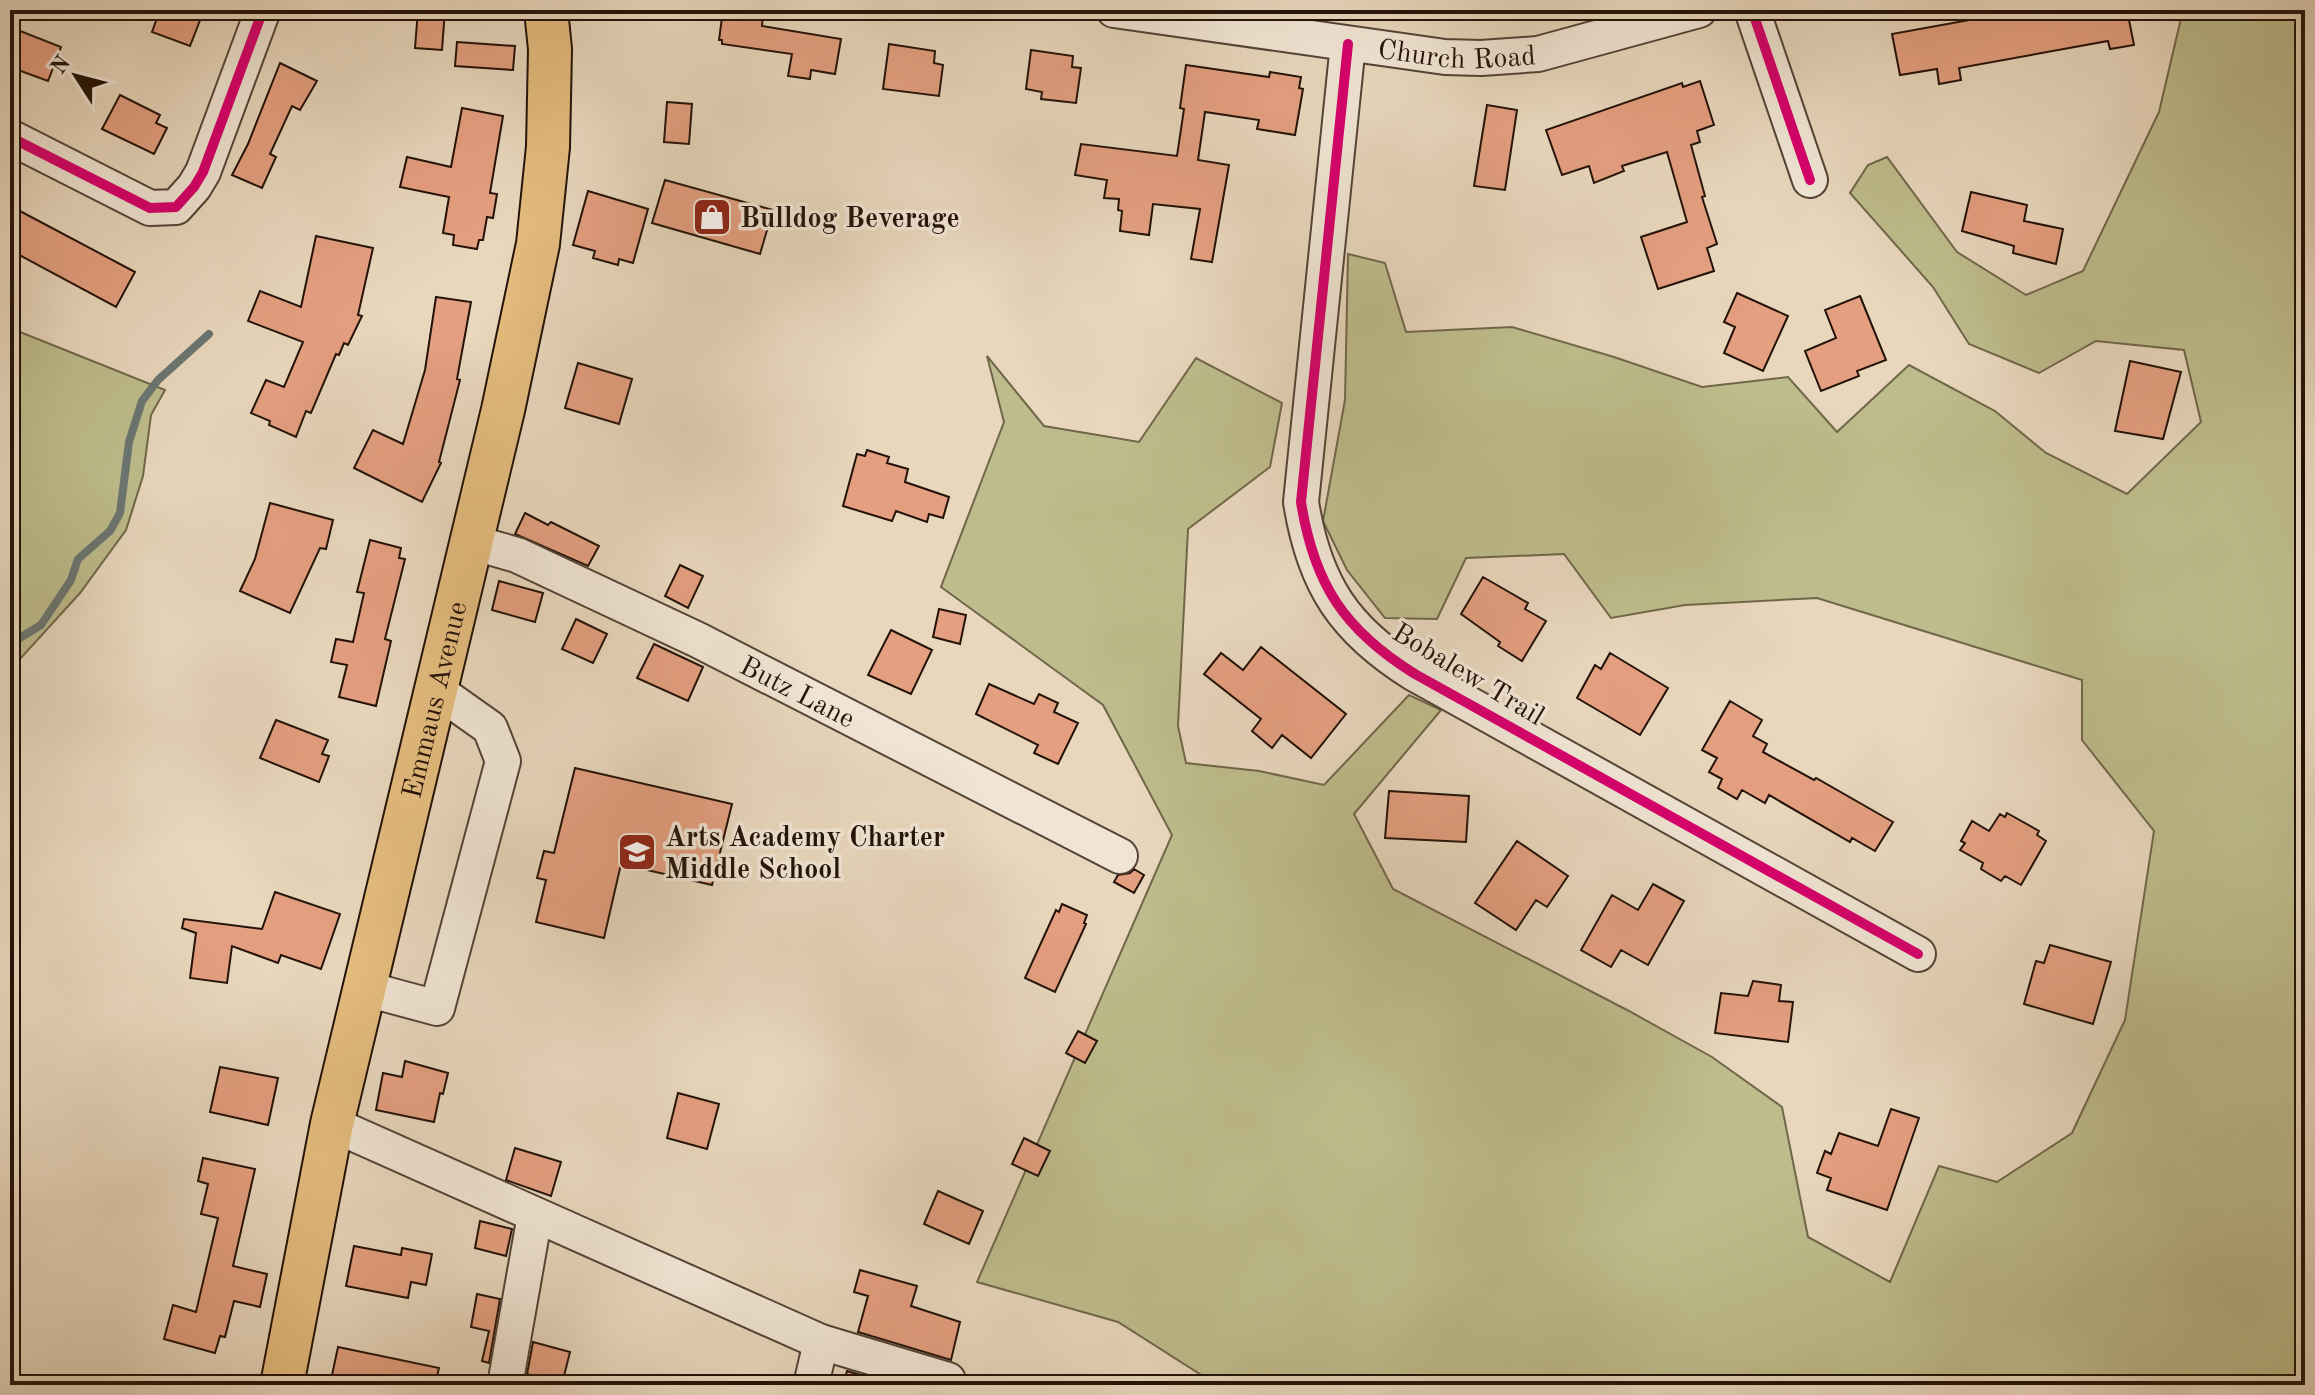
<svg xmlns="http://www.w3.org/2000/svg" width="2315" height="1395" font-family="'Old Standard TT',serif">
<rect width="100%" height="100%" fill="#e8d7bd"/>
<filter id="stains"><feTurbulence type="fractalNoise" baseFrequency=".0025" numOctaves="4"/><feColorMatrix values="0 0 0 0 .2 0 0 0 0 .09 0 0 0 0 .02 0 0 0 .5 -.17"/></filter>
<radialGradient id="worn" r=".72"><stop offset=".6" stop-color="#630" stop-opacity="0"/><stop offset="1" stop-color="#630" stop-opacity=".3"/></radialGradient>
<path fill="#bebc8c" stroke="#70674a" stroke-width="2" d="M 2183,10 L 2305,10 L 2305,1385 L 1217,1385 L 1118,1322 L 977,1282 L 1172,835 L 1103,705 L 941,587 L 1004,422 L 987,356 L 1044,426 L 1139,442 L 1196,358 L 1282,403 L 1270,467 L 1188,529 L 1178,726 L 1186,763 L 1259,771 L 1324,785 L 1409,695 L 1441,710 L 1354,814 L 1393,889 L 1629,1011 L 1712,1057 L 1782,1107 L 1808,1237 L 1890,1282 L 1939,1166 L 1997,1182 L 2072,1133 L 2125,1020 L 2154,831 L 2082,740 L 2082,680 L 1817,598 L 1685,605 L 1611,618 L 1564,554 L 1466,558 L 1437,619 L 1385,618 L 1347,570 L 1323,521 L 1345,400 L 1348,254 L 1385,263 L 1406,332 L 1512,327 L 1614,357 L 1702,387 L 1788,377 L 1837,432 L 1909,365 L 1995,411 L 2046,453 L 2127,494 L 2201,422 L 2184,350 L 2096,341 L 2039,373 L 1969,344 L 1933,287 L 1850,193 L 1868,165 L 1887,157 L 1957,252 L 2026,295 L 2083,271 L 2159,112 Z
M 10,328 L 165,390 L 151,415 L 143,476 L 126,530 L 80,593 L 10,670 Z"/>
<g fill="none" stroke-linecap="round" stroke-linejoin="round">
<path stroke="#6a7672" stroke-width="8" d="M 10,644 L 41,625 L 71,580 L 78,559 L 110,531 L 120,513 L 129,442 L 142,401 L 158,380 L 209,334"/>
</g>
<path fill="#e49f80" stroke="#231208" stroke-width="2" d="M 160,10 L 204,10 L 190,46 L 152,32 Z
M 418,10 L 445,10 L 442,50 L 415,48 Z
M 723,10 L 751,10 L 751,13 L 763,15 L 762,26 L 841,39 L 835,74 L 811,70 L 810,79 L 788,76 L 792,54 L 722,44 L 722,40 L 719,40 Z
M 2050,10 L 2127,10 L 2134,45 L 2110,49 L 2108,41 L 1959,68 L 1961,80 L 1939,84 L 1937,69 L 1900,75 L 1892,34 L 2019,11 L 2020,15 Z
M 10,27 L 61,47 L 48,81 L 10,67 Z
M 457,42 L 515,46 L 513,70 L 455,66 Z
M 889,44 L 935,51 L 934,63 L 943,65 L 939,96 L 883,89 Z
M 1031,50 L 1073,56 L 1072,67 L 1081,68 L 1076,103 L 1041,99 L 1042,92 L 1026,89 Z
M 280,63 L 317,81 L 300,110 L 292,106 L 270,154 L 276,157 L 262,188 L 232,175 L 248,144 Z
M 1186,65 L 1269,77 L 1270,72 L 1301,77 L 1299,88 L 1303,89 L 1295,135 L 1257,129 L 1259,120 L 1205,112 L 1198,160 L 1229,165 L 1212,262 L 1191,259 L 1200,209 L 1153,204 L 1149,235 L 1120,231 L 1122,211 L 1118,210 L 1119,199 L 1104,198 L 1107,180 L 1075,175 L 1081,144 L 1177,156 L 1184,109 L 1180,108 Z
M 1700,81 L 1714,125 L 1697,131 L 1700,142 L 1691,145 L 1705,196 L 1702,197 L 1717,244 L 1707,248 L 1714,271 L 1658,289 L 1641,237 L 1687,222 L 1667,152 L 1622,166 L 1624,171 L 1594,183 L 1589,166 L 1562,175 L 1546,130 L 1682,83 L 1683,87 Z
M 120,95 L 160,115 L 156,123 L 167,128 L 154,154 L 102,129 Z
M 667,102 L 692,104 L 689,144 L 664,142 Z
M 1487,105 L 1517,110 L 1505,190 L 1474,186 Z
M 462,108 L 503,116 L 490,193 L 497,194 L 493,218 L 487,217 L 483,240 L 479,240 L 477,249 L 453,245 L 454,235 L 443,233 L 449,197 L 400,187 L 407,157 L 451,167 Z
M 665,180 L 773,210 L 760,254 L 652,223 Z
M 588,191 L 648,209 L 633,263 L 619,259 L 618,265 L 593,258 L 595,251 L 573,245 Z
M 1971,192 L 2027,205 L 2024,221 L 2063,229 L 2056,264 L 2013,253 L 2014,246 L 1962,231 Z
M 18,210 L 135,272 L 116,307 L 10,250 L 10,225 Z
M 316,236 L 373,248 L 358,315 L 362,316 L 348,345 L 344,343 L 339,355 L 336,354 L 311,413 L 306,411 L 296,437 L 269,425 L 270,421 L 251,413 L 266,380 L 284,387 L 303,342 L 248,321 L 260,291 L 301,307 Z
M 1737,293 L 1788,316 L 1763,371 L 1724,353 L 1735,327 L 1724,322 Z
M 1860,296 L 1886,360 L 1857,371 L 1859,376 L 1821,391 L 1805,351 L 1836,338 L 1825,310 Z
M 436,297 L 471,302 L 457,379 L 460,380 L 439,462 L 441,463 L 422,502 L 354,468 L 373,430 L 403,444 L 425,370 Z
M 2130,361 L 2181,372 L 2163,439 L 2115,431 Z
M 578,363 L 632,379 L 619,424 L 565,408 Z
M 867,450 L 889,457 L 887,463 L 908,469 L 905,482 L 949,497 L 943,518 L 929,514 L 927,522 L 896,511 L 892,521 L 843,506 L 857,454 L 865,456 Z
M 270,503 L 333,520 L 326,549 L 320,548 L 290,613 L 240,591 L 255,559 Z
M 525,513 L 548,525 L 551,522 L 599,546 L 588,566 L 515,534 Z
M 370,540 L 401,548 L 399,558 L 405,559 L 385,639 L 391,641 L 376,706 L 339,697 L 347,665 L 331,662 L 336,639 L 353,642 L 364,593 L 357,592 Z
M 680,565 L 703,576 L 688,608 L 665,596 Z
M 1483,577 L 1528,603 L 1525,609 L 1546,621 L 1522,661 L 1498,646 L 1500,642 L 1461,614 Z
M 499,581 L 543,593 L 535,622 L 492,610 Z
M 939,609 L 966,615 L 960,644 L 933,637 Z
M 576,619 L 607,634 L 593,663 L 562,649 Z
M 891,630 L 932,650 L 911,694 L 868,675 Z
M 654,644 L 703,667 L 688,701 L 637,678 Z
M 1261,647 L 1346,714 L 1311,758 L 1282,735 L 1272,748 L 1252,731 L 1261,719 L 1204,674 L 1221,653 L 1243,670 Z
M 1610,653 L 1668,688 L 1640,735 L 1577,698 L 1595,665 L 1601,669 Z
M 989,684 L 1034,704 L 1039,694 L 1058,703 L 1054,712 L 1078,723 L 1058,764 L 1034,753 L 1038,745 L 976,714 Z
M 1730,701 L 1762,720 L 1753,736 L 1767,744 L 1763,752 L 1814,780 L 1816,778 L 1893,822 L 1875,851 L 1852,838 L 1850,842 L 1769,795 L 1765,803 L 1742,790 L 1737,799 L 1718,788 L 1722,779 L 1709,772 L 1717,758 L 1702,750 Z
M 276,720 L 328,740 L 322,754 L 329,756 L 319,782 L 260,758 Z
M 575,768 L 732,804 L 712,885 L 621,864 L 604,938 L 536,922 L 546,880 L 537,878 L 544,851 L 554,853 Z
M 1389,791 L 1469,796 L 1466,842 L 1385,838 Z
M 2007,813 L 2039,831 L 2037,835 L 2046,841 L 2021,885 L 2005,876 L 2001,881 L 1981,869 L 1983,863 L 1960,850 L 1965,843 L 1961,841 L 1972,821 L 1989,831 L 2000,814 L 2005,817 Z
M 1517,841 L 1568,876 L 1547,907 L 1536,900 L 1516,930 L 1475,903 Z
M 1134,869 L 1144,875 L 1134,893 L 1114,882 L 1118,875 L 1130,873 Z
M 1653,884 L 1684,901 L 1648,965 L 1621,950 L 1611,967 L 1581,950 L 1612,895 L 1638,910 Z
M 275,892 L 340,914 L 321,969 L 281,955 L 278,963 L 232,946 L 227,983 L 190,978 L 196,933 L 182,928 L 184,919 L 262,929 Z
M 1062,904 L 1087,915 L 1084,923 L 1086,924 L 1055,992 L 1025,978 L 1056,910 L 1059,912 Z
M 2050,945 L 2111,962 L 2093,1024 L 2024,1004 L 2036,961 L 2044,963 Z
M 1753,981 L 1781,985 L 1779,1001 L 1793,1002 L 1788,1042 L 1715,1033 L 1721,993 L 1748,996 Z
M 1078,1031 L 1097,1041 L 1085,1063 L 1066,1053 Z
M 405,1061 L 448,1073 L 443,1094 L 440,1093 L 434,1122 L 376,1110 L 383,1073 L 402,1077 Z
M 220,1067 L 278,1078 L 268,1125 L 210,1112 Z
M 678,1093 L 719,1104 L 707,1149 L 667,1138 Z
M 1891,1109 L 1919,1118 L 1887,1210 L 1827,1190 L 1831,1178 L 1817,1173 L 1825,1151 L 1831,1154 L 1839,1133 L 1878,1146 Z
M 1024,1138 L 1050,1151 L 1038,1176 L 1012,1164 Z
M 515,1148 L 561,1162 L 551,1196 L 506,1180 Z
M 203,1158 L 255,1169 L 233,1266 L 267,1274 L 260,1307 L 234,1301 L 225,1337 L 220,1336 L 215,1353 L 164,1339 L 173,1305 L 196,1312 L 218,1218 L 201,1214 L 208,1184 L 198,1181 Z
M 938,1191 L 983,1211 L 969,1244 L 924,1224 Z
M 480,1221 L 512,1229 L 506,1256 L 475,1248 Z
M 354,1246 L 401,1255 L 402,1248 L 432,1254 L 426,1285 L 411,1282 L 408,1298 L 346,1286 Z
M 860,1270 L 917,1286 L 911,1306 L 960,1322 L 951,1360 L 858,1332 L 868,1296 L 854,1292 Z
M 477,1294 L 500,1299 L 489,1363 L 482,1361 L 489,1331 L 471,1327 Z
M 533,1342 L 570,1352 L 562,1384 L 527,1374 Z
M 338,1347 L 439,1368 L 435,1385 L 391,1379 L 390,1385 L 354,1385 L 331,1380 Z
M 847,1371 L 895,1385 L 843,1385 Z"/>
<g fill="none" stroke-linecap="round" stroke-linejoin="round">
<g stroke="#544335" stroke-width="38">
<g id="minor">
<path id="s1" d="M 1114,10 L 1445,57 L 1481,58 L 1538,54 L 1699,10"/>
<path d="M 1752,10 L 1810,180"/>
<path d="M 1348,44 L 1301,502 C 1314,584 1344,630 1415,674 L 1918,954"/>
<path d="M 10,137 L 150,208 L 176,207 L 194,187 L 203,172 L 263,10"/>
<path id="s2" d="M 471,542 L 517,555 L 698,640 L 1120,856"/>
<path d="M 363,988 L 437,1008 L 503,761 L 490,728 L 435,689"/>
<path d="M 332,1124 L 821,1342 L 948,1380"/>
<path d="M 505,1385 L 535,1215"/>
<path d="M 811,1385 L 821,1342"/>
</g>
</g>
<g stroke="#231208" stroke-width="46">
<g id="major">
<path id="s3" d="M 282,1385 L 332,1124 L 503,410 L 538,244 L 548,147 L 550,49 L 546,10"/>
</g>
</g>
<use href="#minor" stroke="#f0e5d4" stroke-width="34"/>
<use href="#major" stroke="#e4bc7e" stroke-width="42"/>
<g stroke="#f0e5d4" stroke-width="15">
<path id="cycleway" d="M 1752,10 L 1810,180
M 1348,44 L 1301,502 C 1314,584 1344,630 1415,674 L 1918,954
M 10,137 L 150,208 L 176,207 L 194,187 L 203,172 L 263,10"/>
</g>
<use href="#cycleway" stroke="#d6006c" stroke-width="10"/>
</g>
<defs>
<g id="shop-square" transform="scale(2)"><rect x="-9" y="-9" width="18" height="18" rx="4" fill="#8f2418" stroke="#f0e5d4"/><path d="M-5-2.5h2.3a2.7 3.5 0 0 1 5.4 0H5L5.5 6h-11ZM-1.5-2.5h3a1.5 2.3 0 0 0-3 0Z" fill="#fff"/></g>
<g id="school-square" transform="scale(2)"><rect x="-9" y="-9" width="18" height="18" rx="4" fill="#8f2418" stroke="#f0e5d4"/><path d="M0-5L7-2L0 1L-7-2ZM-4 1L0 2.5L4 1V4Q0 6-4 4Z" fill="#fff"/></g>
</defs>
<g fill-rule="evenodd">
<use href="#shop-square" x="712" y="217"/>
<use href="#school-square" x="637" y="852"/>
</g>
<g text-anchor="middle" stroke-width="7" stroke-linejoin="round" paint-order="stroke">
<g font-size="28" fill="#231208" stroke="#f0e5d4">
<text dy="10" stroke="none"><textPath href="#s1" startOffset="346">Church Road</textPath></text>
<text transform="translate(1469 673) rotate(31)" y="10">Bobalew Trail</text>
<text dy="10" stroke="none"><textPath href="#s2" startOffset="360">Butz Lane</textPath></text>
<text dy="10" stroke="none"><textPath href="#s3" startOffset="702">Emmaus Avenue</textPath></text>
</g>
<g font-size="28" font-weight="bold" fill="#231208" stroke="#f0e5d4" text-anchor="start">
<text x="740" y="227">Bulldog Beverage</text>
<text x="665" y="846">Arts Academy Charter<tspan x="665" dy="32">Middle School</tspan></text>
</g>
</g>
<rect width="2315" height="1395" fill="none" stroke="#e8d7bd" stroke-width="40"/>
<rect x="12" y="12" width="2291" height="1371" fill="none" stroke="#231208" stroke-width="4"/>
<rect x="20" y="20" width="2275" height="1355" fill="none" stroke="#231208" stroke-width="2"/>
<g transform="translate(76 76) rotate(306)" stroke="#f0e5d4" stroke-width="6" paint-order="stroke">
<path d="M0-6L14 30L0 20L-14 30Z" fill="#231208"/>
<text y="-12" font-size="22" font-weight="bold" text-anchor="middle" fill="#231208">N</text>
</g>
<rect width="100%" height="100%" filter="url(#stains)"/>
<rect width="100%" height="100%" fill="url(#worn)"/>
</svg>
